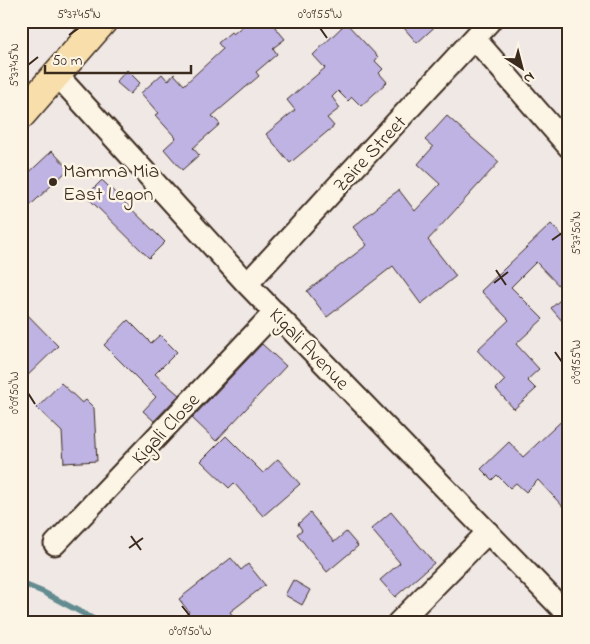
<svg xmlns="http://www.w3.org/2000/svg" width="590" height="644" font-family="'Indie Flower',sans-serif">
<rect width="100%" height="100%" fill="#f0e8e5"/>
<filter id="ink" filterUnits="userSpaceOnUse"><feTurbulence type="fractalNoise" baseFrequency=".02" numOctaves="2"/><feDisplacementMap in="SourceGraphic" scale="10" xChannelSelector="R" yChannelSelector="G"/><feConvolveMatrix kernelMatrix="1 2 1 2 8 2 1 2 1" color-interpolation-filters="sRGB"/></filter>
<g filter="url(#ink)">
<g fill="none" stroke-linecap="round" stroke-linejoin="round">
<path stroke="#638c90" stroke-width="5.5" d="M 21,583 L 43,592 L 101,623"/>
</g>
<path fill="#bfb3e4" stroke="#3b2a1e" d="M 249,21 L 270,21 L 285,39 L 273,48 L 277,54 L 256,72 L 259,76 L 212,116 L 220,124 L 193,148 L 199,155 L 182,170 L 164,149 L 176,138 L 155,115 L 158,113 L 141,93 L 162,74 L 168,81 L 174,74 L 184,85 L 223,49 L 218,43 L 231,32 L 233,34 Z
M 398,21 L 441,21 L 417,43 Z
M 346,23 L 378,57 L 375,61 L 383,69 L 379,73 L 387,82 L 361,106 L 352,97 L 348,101 L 338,91 L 332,97 L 340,108 L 327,118 L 334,126 L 290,163 L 266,134 L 295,110 L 287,100 L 325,68 L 313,55 Z
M 127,70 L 140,83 L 130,94 L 116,82 Z
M 447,116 L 499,162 L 428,240 L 456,276 L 421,304 L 393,266 L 327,317 L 307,291 L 367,245 L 353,227 L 378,207 L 377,206 L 399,190 L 415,211 L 440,184 L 418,164 L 433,147 L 425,140 Z
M 52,151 L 69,169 L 21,214 L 21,180 Z
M 102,180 L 165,242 L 149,258 L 86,196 Z
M 551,224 L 569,243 L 569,329 L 551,308 L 567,294 L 536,262 L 511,287 L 543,319 L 516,344 L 539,369 L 527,380 L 536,389 L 514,409 L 496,389 L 505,380 L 477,350 L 509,320 L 481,291 Z
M 21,308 L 58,346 L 21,382 Z
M 128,320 L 151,343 L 160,335 L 177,352 L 155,374 L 179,395 L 154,421 L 143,411 L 156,397 L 104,345 Z
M 262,344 L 286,366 L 216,441 L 192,418 Z
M 61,383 L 82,403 L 86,400 L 94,408 L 97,461 L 64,463 L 62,432 L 37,408 Z
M 569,414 L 569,513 L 538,480 L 526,492 L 516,483 L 510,488 L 497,475 L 492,480 L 481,469 L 509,442 L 523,457 Z
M 226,436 L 263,473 L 278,459 L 300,484 L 263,516 L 234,483 L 229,488 L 201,461 Z
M 391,512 L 434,563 L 395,597 L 380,580 L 400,563 L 371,529 Z
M 310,513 L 334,542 L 346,532 L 358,546 L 327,572 L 297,534 L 302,530 L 298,524 Z
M 231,558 L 241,570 L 248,564 L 265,585 L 230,612 L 239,623 L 176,623 L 189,612 L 179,599 Z
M 293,580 L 310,590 L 302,605 L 285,595 Z"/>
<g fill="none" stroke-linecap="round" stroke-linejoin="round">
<g stroke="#3b2a1e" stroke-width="25">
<path id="minor" d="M 475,39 L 569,147
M 57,75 L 247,284 L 569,616
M 247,284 L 490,21
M 55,544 L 275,312
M 398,623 L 488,532"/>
</g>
<g stroke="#3b2a1e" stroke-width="31">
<path id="major" d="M 21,115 L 103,21"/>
</g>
<use href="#minor" stroke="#fcf5e5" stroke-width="21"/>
<use href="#major" stroke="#f8deab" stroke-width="28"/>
</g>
</g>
<path fill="none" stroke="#3b2a1e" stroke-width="2" d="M 320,28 L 327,38M 69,35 L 79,28M 28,65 L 38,57M 552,240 L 562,233M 496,270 L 506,285M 494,283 L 508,272M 555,352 L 562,362M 28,393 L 35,404M 131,536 L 141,550M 129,548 L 143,538M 182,606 L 190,616"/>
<circle fill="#3b2a1e" stroke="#fcf5e5" stroke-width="2" cx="53" cy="182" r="5"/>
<g text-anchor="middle" stroke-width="5" stroke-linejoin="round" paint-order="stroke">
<g font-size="20" fill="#3b2a1e" stroke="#fcf5e5">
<text transform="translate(369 153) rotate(-47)" y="7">Zaire Street</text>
<text transform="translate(310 348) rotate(46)" y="7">Kigali Avenue</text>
<text transform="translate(165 428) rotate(-47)" y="7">Kigali Close</text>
</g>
<g font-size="20" fill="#3b2a1e" stroke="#fcf5e5" text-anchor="start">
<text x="63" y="177">Mamma Mia<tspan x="63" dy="23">East Legon</tspan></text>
</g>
</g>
<rect width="590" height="644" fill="none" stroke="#fcf5e5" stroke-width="55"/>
<g transform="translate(522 68) rotate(144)" stroke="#fcf5e5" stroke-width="4" paint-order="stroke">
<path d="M0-4L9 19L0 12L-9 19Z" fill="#3b2a1e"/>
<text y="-8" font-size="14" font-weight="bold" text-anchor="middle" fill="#3b2a1e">N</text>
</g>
<path d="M45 65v8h146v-8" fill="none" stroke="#3b2a1e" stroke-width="2.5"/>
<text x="52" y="65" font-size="15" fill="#3b2a1e" stroke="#fcf5e5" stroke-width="4" paint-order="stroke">50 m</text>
<rect x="28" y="28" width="534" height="588" fill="none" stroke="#3b2a1e" stroke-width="2"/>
<g font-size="12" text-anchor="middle" fill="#3b2a1e">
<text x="79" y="18">5°37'45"N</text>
<text x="320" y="18">0°09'55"W</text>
<text transform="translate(14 65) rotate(-90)" y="4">5°37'45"N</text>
<text transform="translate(576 233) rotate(-90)" y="4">5°37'50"N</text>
<text transform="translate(576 362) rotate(-90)" y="4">0°09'55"W</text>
<text transform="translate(14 393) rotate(-90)" y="4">0°09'50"W</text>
<text x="190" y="635">0°09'50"W</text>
</g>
</svg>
